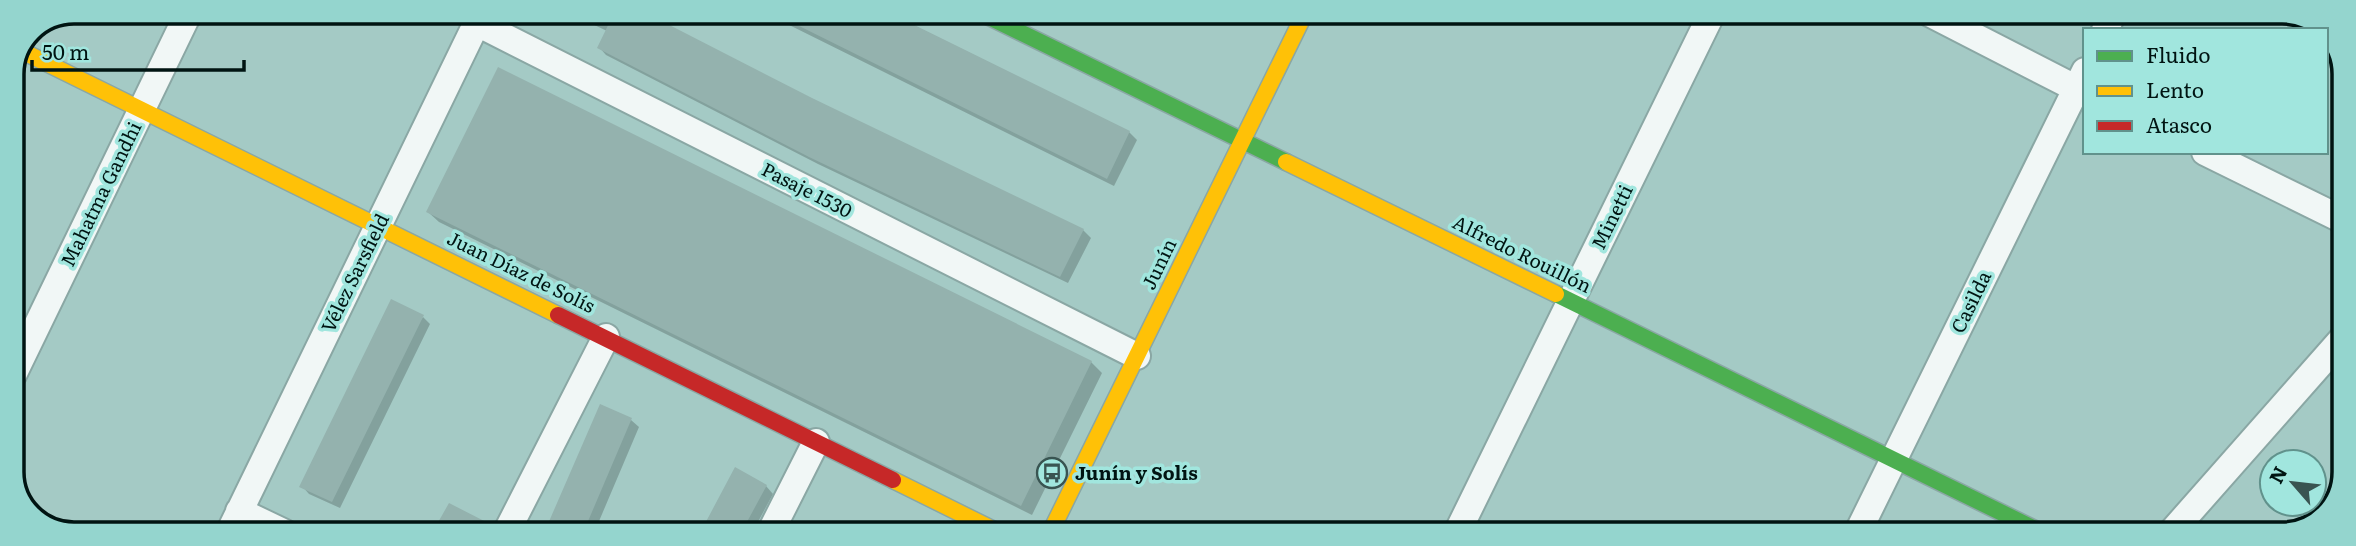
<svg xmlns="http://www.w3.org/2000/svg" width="2356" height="546" font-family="Literata,serif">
<rect width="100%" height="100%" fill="#a4cac5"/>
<path fill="#0003" d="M 569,13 L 641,13 L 812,100 L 1083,230 L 1091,238 L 1068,283 L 818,164 L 606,55 L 599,47 L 607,31 Z
M 765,13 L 889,13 L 1129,132 L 1137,140 L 1114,186 Z
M 428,212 L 1091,362 L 1102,373 L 1032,515 L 439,222 Z
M 423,317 L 430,324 L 340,508 L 309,494 L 302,486 Z
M 600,406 L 631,420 L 639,427 L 594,533 L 546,533 Z
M 766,486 L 773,494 L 752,533 L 701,533 Z"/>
<path fill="#94b2ae" d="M 614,13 L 646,13 L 812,98 L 1084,229 L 1060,277 L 809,157 L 597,48 Z
M 773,13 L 890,13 L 1130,131 L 1107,179 Z
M 498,67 L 1092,361 L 1021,506 L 426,212 Z
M 391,299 L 424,315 L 332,502 L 299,487 Z
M 600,404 L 632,418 L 583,533 L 544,533 Z
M 735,467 L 767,485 L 741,533 L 700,533 Z
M 449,503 L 492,525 L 490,533 L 432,533 Z"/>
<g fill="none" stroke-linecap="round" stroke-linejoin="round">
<g stroke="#8aa7a4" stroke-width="30">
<path id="street" d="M 1929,13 L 2085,93
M 477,23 L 1137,356
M 2105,30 L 2113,13
M 2205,152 L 2343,220
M 13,375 L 189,12
M 239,511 L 285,533
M 229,533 L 482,12
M 506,533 L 606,337
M 770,533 L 816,442
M 1457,533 L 1712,13
M 1857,534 L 2085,71
M 2170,534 L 2343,338"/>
</g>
<g stroke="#8aa7a4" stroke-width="19">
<path id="fast" d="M 981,13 L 1286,162
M 1556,294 L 2045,534"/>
</g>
<g stroke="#8aa7a4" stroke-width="19">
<path id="slow" d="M 22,51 L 558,315
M 1286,162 L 1556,294
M 893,480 L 1000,533
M 1050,533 L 1305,13"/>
</g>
<g stroke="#8aa7a4" stroke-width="19">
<path id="jam" d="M 558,315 L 893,480"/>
</g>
<use href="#street" stroke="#f1f7f6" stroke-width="26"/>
<use href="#fast" stroke="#4caf50" stroke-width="16"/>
<use href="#slow" stroke="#ffc107" stroke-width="16"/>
<use href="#jam" stroke="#c62828" stroke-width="16"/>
</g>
<defs>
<g id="bus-ring" transform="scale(1.575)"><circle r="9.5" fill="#a1e6de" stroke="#395451" stroke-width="1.5"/><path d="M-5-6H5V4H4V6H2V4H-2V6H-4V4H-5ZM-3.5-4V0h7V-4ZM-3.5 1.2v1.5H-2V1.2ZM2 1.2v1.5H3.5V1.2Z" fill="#395451"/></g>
</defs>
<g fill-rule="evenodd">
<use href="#bus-ring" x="1052" y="473"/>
</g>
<g text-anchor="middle" stroke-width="7" stroke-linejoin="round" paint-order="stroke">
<g font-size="19" fill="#001412" stroke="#a1e6de">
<text transform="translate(807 190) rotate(27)" y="7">Pasaje 1530</text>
<text transform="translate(101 194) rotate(-64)" y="7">Mahatma Gandhi</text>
<text transform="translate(1612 217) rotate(-64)" y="7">Minetti</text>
<text transform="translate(1522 254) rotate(26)" y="7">Alfredo Rouillón</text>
<text transform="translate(1159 264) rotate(-64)" y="7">Junín</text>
<text transform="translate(521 272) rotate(26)" y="7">Juan Díaz de Solís</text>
<text transform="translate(355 273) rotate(-64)" y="7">Vélez Sarsfield</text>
<text transform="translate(1971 302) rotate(-64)" y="7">Casilda</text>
</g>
<g font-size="19" font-weight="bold" fill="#001412" stroke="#a1e6de" text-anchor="start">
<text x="1075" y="480">Junín y Solís</text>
</g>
</g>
<path d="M0 0H2356V546H0ZM74 24H2282A50 50 0 0 1 2332 74V472A50 50 0 0 1 2282 522H74A50 50 0 0 1 24 472V74A50 50 0 0 1 74 24Z" fill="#94d5ce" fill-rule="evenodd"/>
<path fill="none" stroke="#001412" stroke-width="3.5" d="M74 24H2282A50 50 0 0 1 2332 74V472A50 50 0 0 1 2282 522H74A50 50 0 0 1 24 472V74A50 50 0 0 1 74 24Z"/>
<rect x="2083" y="28" width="245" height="126" fill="#a1e6de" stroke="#61928c" stroke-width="2"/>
<rect x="2097" y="51" width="35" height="10" fill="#4caf50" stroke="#61928c" stroke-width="2"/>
<text x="2146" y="63" font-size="21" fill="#001412">Fluido</text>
<rect x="2097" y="86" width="35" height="10" fill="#ffc107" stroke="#61928c" stroke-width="2"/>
<text x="2146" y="98" font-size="21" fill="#001412">Lento</text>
<rect x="2097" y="121" width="35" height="10" fill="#c62828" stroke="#61928c" stroke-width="2"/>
<text x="2146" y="133" font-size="21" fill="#001412">Atasco</text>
<g transform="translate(2293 483) rotate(298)"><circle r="33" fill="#a1e6de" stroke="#61928c" stroke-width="2"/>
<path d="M0-5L12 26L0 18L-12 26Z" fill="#395451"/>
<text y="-10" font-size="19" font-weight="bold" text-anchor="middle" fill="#001412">N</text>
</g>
<path d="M32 60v10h212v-10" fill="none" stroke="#001412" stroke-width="3.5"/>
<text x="42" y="60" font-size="21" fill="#001412" stroke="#a1e6de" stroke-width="5" paint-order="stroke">50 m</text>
</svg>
